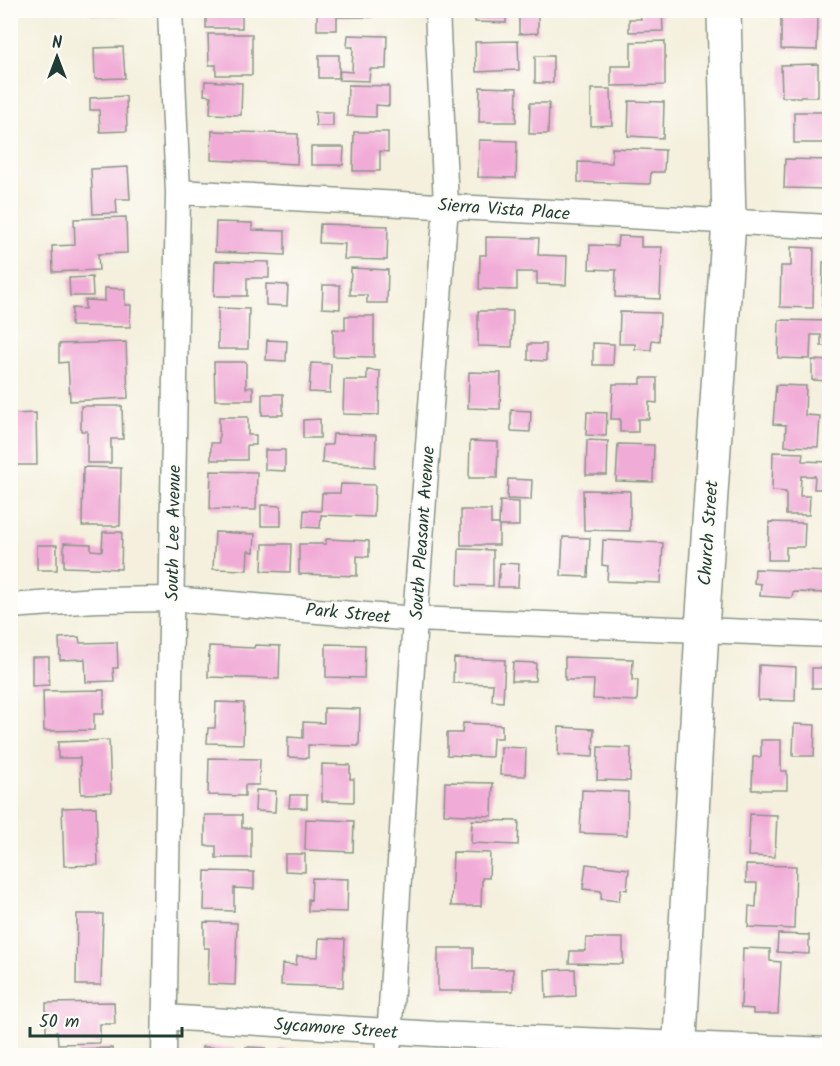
<svg xmlns="http://www.w3.org/2000/svg" width="840" height="1066" font-family="Kalam,sans-serif">
<rect width="100%" height="100%" fill="#fdfcf7"/>
<filter id="ink" filterUnits="userSpaceOnUse"><feTurbulence type="fractalNoise" baseFrequency=".0167" numOctaves="2"/><feDisplacementMap in="SourceGraphic" scale="12" xChannelSelector="R" yChannelSelector="G"/><feConvolveMatrix kernelMatrix="1 2 1 2 8 2 1 2 1" color-interpolation-filters="sRGB"/></filter>
<filter id="wash" filterUnits="userSpaceOnUse"><feTurbulence type="fractalNoise" baseFrequency=".008" numOctaves="4" result="noise"/><feDisplacementMap in="SourceGraphic" scale="24" xChannelSelector="R" yChannelSelector="G"/><feGaussianBlur stdDeviation="1.35" result="paint"/><feColorMatrix in="noise" values="0 0 0 0 0 0 0 0 0 0 0 0 0 0 0 0 0 1.4 0 .05"/><feComposite in="paint" operator="in"/></filter>
<g filter="url(#wash)">
<rect width="100%" height="100%" fill="#f4f0dd"/>
<g id="blocks">
<path fill="#f1abd7" d="M 91,10 L 119,10 L 119,16 L 91,15 Z
M 206,10 L 242,10 L 242,28 L 206,28 Z
M 317,10 L 373,10 L 373,17 L 337,17 L 337,30 L 317,30 Z
M 475,10 L 506,10 L 506,23 L 475,22 Z
M 519,10 L 538,11 L 538,33 L 519,34 Z
M 640,10 L 662,10 L 663,31 L 629,32 L 629,19 L 641,19 Z
M 781,17 L 818,18 L 817,50 L 781,49 Z
M 208,34 L 252,34 L 252,75 L 216,75 L 216,65 L 209,65 Z
M 348,35 L 387,36 L 386,69 L 370,69 L 369,81 L 339,80 L 340,71 L 352,72 L 353,47 L 347,47 Z
M 518,41 L 519,70 L 476,72 L 475,42 Z
M 665,41 L 665,85 L 611,86 L 611,66 L 631,66 L 631,42 Z
M 123,47 L 125,78 L 95,79 L 94,48 Z
M 319,55 L 339,55 L 339,78 L 319,78 Z
M 535,56 L 553,56 L 553,83 L 535,83 Z
M 818,64 L 818,97 L 782,97 L 781,65 Z
M 205,81 L 242,83 L 241,115 L 210,114 L 211,96 L 204,95 Z
M 348,85 L 389,86 L 389,106 L 376,105 L 376,117 L 347,116 Z
M 480,87 L 517,88 L 516,122 L 479,122 Z
M 591,89 L 611,89 L 612,125 L 591,126 Z
M 126,96 L 127,131 L 100,132 L 99,110 L 90,110 L 90,98 Z
M 629,101 L 664,102 L 663,138 L 628,136 Z
M 530,103 L 549,103 L 548,134 L 529,134 Z
M 315,112 L 333,112 L 333,126 L 316,126 Z
M 794,112 L 830,112 L 830,143 L 794,143 Z
M 212,131 L 298,134 L 297,164 L 211,160 Z
M 354,132 L 388,132 L 388,152 L 380,151 L 380,171 L 353,171 Z
M 479,140 L 517,141 L 516,178 L 478,177 Z
M 311,147 L 344,147 L 343,165 L 311,165 Z
M 612,148 L 665,150 L 664,172 L 651,172 L 650,184 L 578,182 L 578,162 L 612,163 Z
M 785,159 L 830,160 L 830,189 L 784,188 Z
M 128,167 L 130,199 L 116,199 L 117,213 L 93,214 L 91,169 Z
M 126,217 L 127,253 L 98,254 L 99,270 L 53,272 L 52,246 L 75,245 L 74,219 Z
M 216,222 L 252,223 L 252,230 L 285,231 L 285,255 L 215,252 Z
M 320,224 L 388,226 L 387,260 L 344,259 L 345,244 L 319,243 Z
M 618,236 L 641,237 L 641,247 L 662,247 L 660,299 L 615,297 L 616,270 L 589,269 L 590,245 L 617,246 Z
M 486,237 L 539,238 L 538,255 L 567,256 L 566,285 L 537,284 L 537,272 L 517,272 L 517,290 L 479,289 L 480,255 L 486,255 Z
M 791,247 L 814,248 L 813,308 L 780,307 L 781,266 L 791,266 Z
M 215,261 L 269,262 L 269,278 L 247,278 L 247,296 L 214,296 Z
M 823,262 L 830,262 L 830,306 L 822,306 Z
M 351,268 L 388,270 L 387,303 L 367,303 L 367,295 L 350,295 Z
M 92,277 L 93,296 L 70,296 L 69,278 Z
M 266,284 L 288,285 L 287,306 L 266,305 Z
M 323,285 L 340,285 L 340,309 L 322,308 Z
M 105,288 L 125,289 L 125,305 L 131,305 L 130,327 L 71,326 L 72,308 L 85,309 L 85,300 L 105,301 Z
M 218,308 L 249,309 L 248,349 L 218,349 Z
M 478,311 L 513,311 L 512,347 L 478,346 Z
M 620,312 L 660,313 L 659,341 L 652,340 L 651,350 L 635,349 L 635,344 L 619,344 Z
M 345,316 L 374,316 L 374,357 L 333,356 L 333,329 L 345,330 Z
M 779,320 L 830,321 L 830,346 L 821,346 L 821,335 L 811,335 L 810,359 L 778,358 Z
M 267,340 L 287,341 L 286,361 L 266,360 Z
M 126,342 L 128,398 L 70,401 L 68,362 L 59,363 L 59,344 Z
M 593,343 L 614,344 L 613,365 L 593,365 Z
M 528,344 L 546,344 L 546,361 L 528,360 Z
M 812,360 L 830,361 L 830,381 L 812,380 Z
M 214,362 L 246,362 L 246,388 L 253,387 L 253,400 L 215,400 Z
M 311,363 L 331,364 L 330,393 L 309,392 Z
M 367,370 L 380,371 L 379,415 L 343,414 L 344,380 L 367,380 Z
M 469,372 L 501,373 L 500,409 L 468,408 Z
M 641,378 L 657,378 L 657,403 L 649,402 L 649,419 L 638,419 L 638,432 L 620,432 L 620,419 L 611,419 L 613,384 L 641,384 Z
M 776,385 L 806,386 L 805,415 L 820,416 L 818,447 L 785,446 L 786,425 L 773,424 Z
M 262,394 L 283,394 L 283,415 L 262,415 Z
M 81,406 L 122,406 L 123,439 L 111,439 L 111,463 L 87,463 L 87,431 L 81,431 Z
M 511,410 L 531,411 L 530,432 L 511,431 Z
M 587,412 L 607,413 L 606,436 L 586,435 Z
M 36,413 L 37,465 L 10,465 L 10,414 Z
M 219,417 L 248,417 L 248,435 L 256,435 L 256,445 L 247,445 L 247,460 L 211,460 L 211,443 L 219,443 Z
M 320,419 L 320,438 L 303,438 L 303,420 Z
M 333,434 L 376,435 L 375,467 L 322,463 L 323,445 L 332,445 Z
M 587,440 L 608,441 L 607,475 L 586,475 Z
M 470,441 L 498,442 L 497,478 L 469,478 Z
M 618,444 L 654,445 L 653,482 L 616,481 Z
M 265,450 L 285,450 L 285,471 L 265,470 Z
M 773,452 L 803,453 L 802,461 L 830,462 L 830,489 L 814,489 L 815,476 L 801,476 L 800,496 L 810,496 L 809,515 L 786,515 L 786,492 L 772,491 Z
M 83,467 L 121,468 L 120,526 L 82,526 Z
M 211,471 L 257,472 L 256,510 L 210,509 Z
M 508,479 L 532,480 L 531,500 L 507,499 Z
M 341,484 L 375,485 L 374,517 L 321,515 L 320,528 L 303,527 L 304,510 L 321,511 L 322,493 L 340,493 Z
M 583,490 L 630,491 L 630,531 L 584,530 Z
M 500,501 L 519,502 L 519,526 L 499,526 Z
M 261,505 L 281,506 L 281,526 L 261,526 Z
M 461,510 L 491,510 L 491,524 L 499,524 L 499,545 L 461,545 Z
M 769,522 L 805,523 L 804,547 L 786,547 L 786,560 L 768,560 Z
M 103,532 L 122,532 L 121,569 L 64,567 L 64,543 L 91,544 L 91,550 L 102,551 Z
M 215,532 L 255,534 L 254,552 L 248,551 L 247,570 L 213,569 Z
M 563,537 L 590,538 L 588,577 L 561,576 Z
M 326,539 L 369,541 L 369,557 L 357,556 L 357,576 L 299,574 L 299,544 L 326,544 Z
M 603,540 L 663,543 L 661,583 L 607,581 L 608,566 L 602,565 Z
M 263,544 L 291,544 L 290,572 L 262,571 Z
M 37,545 L 57,545 L 57,570 L 37,570 Z
M 459,549 L 493,550 L 493,586 L 458,585 Z
M 500,563 L 519,564 L 518,587 L 498,587 Z
M 755,569 L 830,572 L 830,593 L 793,592 L 792,598 L 760,596 L 761,584 L 754,583 Z
M 79,637 L 80,643 L 117,642 L 118,668 L 113,668 L 114,681 L 86,682 L 85,659 L 60,660 L 59,638 Z
M 326,644 L 365,645 L 364,678 L 326,677 Z
M 255,645 L 280,646 L 279,679 L 208,677 L 209,646 L 254,648 Z
M 32,657 L 49,657 L 49,685 L 32,686 Z
M 565,657 L 633,659 L 632,680 L 638,680 L 637,701 L 593,699 L 594,680 L 565,680 Z
M 454,658 L 505,660 L 503,702 L 492,701 L 493,684 L 453,683 Z
M 513,662 L 536,663 L 535,681 L 512,681 Z
M 759,665 L 796,667 L 795,701 L 758,700 Z
M 812,668 L 830,668 L 830,688 L 812,688 Z
M 104,690 L 104,714 L 94,714 L 94,730 L 44,731 L 43,691 Z
M 216,702 L 244,703 L 243,744 L 207,743 L 208,728 L 215,728 Z
M 324,708 L 360,709 L 359,746 L 308,745 L 308,758 L 288,757 L 288,737 L 303,738 L 303,722 L 324,723 Z
M 463,723 L 502,725 L 502,738 L 493,738 L 492,757 L 447,755 L 447,733 L 462,733 Z
M 794,724 L 815,725 L 814,756 L 793,756 Z
M 559,727 L 594,729 L 593,757 L 558,755 Z
M 109,740 L 111,793 L 81,794 L 80,758 L 58,758 L 58,742 Z
M 761,740 L 781,740 L 781,771 L 787,771 L 787,790 L 752,790 L 753,757 L 761,757 Z
M 501,747 L 526,748 L 525,776 L 500,775 Z
M 598,747 L 631,748 L 630,781 L 597,780 Z
M 209,758 L 260,759 L 259,785 L 245,785 L 245,796 L 208,795 Z
M 322,764 L 350,765 L 350,779 L 354,779 L 354,802 L 322,801 Z
M 445,782 L 493,783 L 492,816 L 444,814 Z
M 256,790 L 276,791 L 275,812 L 255,811 Z
M 582,790 L 628,792 L 627,835 L 580,833 Z
M 290,795 L 307,795 L 307,808 L 289,808 Z
M 96,807 L 98,865 L 64,866 L 62,808 Z
M 750,814 L 777,815 L 775,857 L 748,856 Z
M 205,815 L 242,815 L 242,828 L 251,828 L 251,858 L 216,858 L 216,846 L 205,846 Z
M 306,819 L 354,821 L 353,852 L 305,850 Z
M 472,820 L 519,821 L 518,845 L 471,843 Z
M 453,852 L 490,853 L 489,878 L 482,878 L 481,906 L 451,906 Z
M 285,854 L 305,854 L 305,872 L 285,871 Z
M 586,864 L 629,869 L 627,890 L 621,889 L 619,901 L 601,899 L 601,891 L 583,889 Z
M 746,865 L 796,866 L 794,929 L 748,927 L 749,906 L 756,907 L 757,883 L 746,883 Z
M 205,871 L 254,872 L 254,889 L 234,888 L 234,911 L 204,910 Z
M 312,878 L 348,879 L 347,912 L 308,911 L 308,899 L 311,900 Z
M 77,914 L 103,914 L 101,985 L 76,985 Z
M 204,922 L 237,923 L 235,985 L 208,984 L 209,948 L 204,948 Z
M 778,934 L 809,935 L 809,954 L 777,952 Z
M 319,938 L 345,939 L 343,987 L 281,985 L 282,964 L 296,965 L 297,956 L 318,957 Z
M 586,938 L 623,938 L 623,964 L 569,963 L 570,951 L 585,951 Z
M 438,948 L 473,948 L 473,969 L 513,969 L 513,991 L 438,991 Z
M 743,948 L 770,949 L 770,961 L 781,962 L 778,1014 L 753,1014 L 753,1009 L 741,1008 Z
M 575,969 L 576,996 L 546,998 L 545,970 Z
M 114,1002 L 115,1024 L 100,1024 L 100,1043 L 58,1044 L 57,1032 L 46,1032 L 46,1003 Z
M 202,1047 L 235,1048 L 235,1056 L 201,1056 Z
M 246,1047 L 266,1048 L 266,1056 L 246,1056 Z
M 112,1048 L 113,1056 L 77,1056 L 77,1049 Z
M 280,1049 L 298,1050 L 297,1056 L 280,1056 Z
M 306,1051 L 339,1052 L 339,1056 L 305,1056 Z"/>
</g>
</g>
<g filter="url(#ink)">
<use href="#blocks" fill-opacity="0" stroke="#8a9688" stroke-width="1.5"/>
<g fill="none" stroke-linecap="round" stroke-linejoin="round">
<g stroke="#8a9688" stroke-width="27">
<path id="street" d="M 178,192 L 830,227
M 10,606 L 96,600 L 172,599 L 415,619 L 830,635
M 165,1017 L 435,1034 L 830,1050
M 164,1056 L 178,192 L 170,10
M 388,1056 L 415,619 L 446,205 L 437,10"/>
</g>
<g stroke="#8a9688" stroke-width="36">
<path id="secondary" d="M 679,1056 L 702,629 L 729,221 L 724,10"/>
</g>
<use href="#street" stroke="#fff" stroke-width="24"/>
<use href="#secondary" stroke="#fff" stroke-width="33"/>
</g>
</g>
<g text-anchor="middle" stroke-width="4.5" stroke-linejoin="round" paint-order="stroke">
<g font-size="18" fill="#1f3d34" stroke="#fdfcf7">
<text transform="translate(504 209) rotate(4)" y="6">Sierra Vista Place</text>
<text transform="translate(173 533) rotate(-89)" y="6">South Lee Avenue</text>
<text transform="translate(422 533) rotate(-86)" y="6">South Pleasant Avenue</text>
<text transform="translate(708 533) rotate(-86)" y="6">Church Street</text>
<text transform="translate(348 613) rotate(5)" y="6">Park Street</text>
<text transform="translate(336 1028) rotate(4)" y="6">Sycamore Street</text>
</g>
</g>
<rect width="840" height="1066" fill="none" stroke="#fdfcf7" stroke-width="36"/>
<g transform="translate(57 57)" stroke="#fdfcf7" stroke-width="4.5" paint-order="stroke">
<path d="M0-4.5L10 22L0 15L-10 22Z" fill="#1f3d34"/>
<text y="-9" font-size="16" font-weight="bold" text-anchor="middle" fill="#1f3d34">N</text>
</g>
<path d="M30 1027v9h152v-9" fill="none" stroke="#1f3d34" stroke-width="3"/>
<text x="39" y="1027" font-size="18" fill="#1f3d34" stroke="#fdfcf7" stroke-width="4.5" paint-order="stroke">50 m</text>
</svg>
